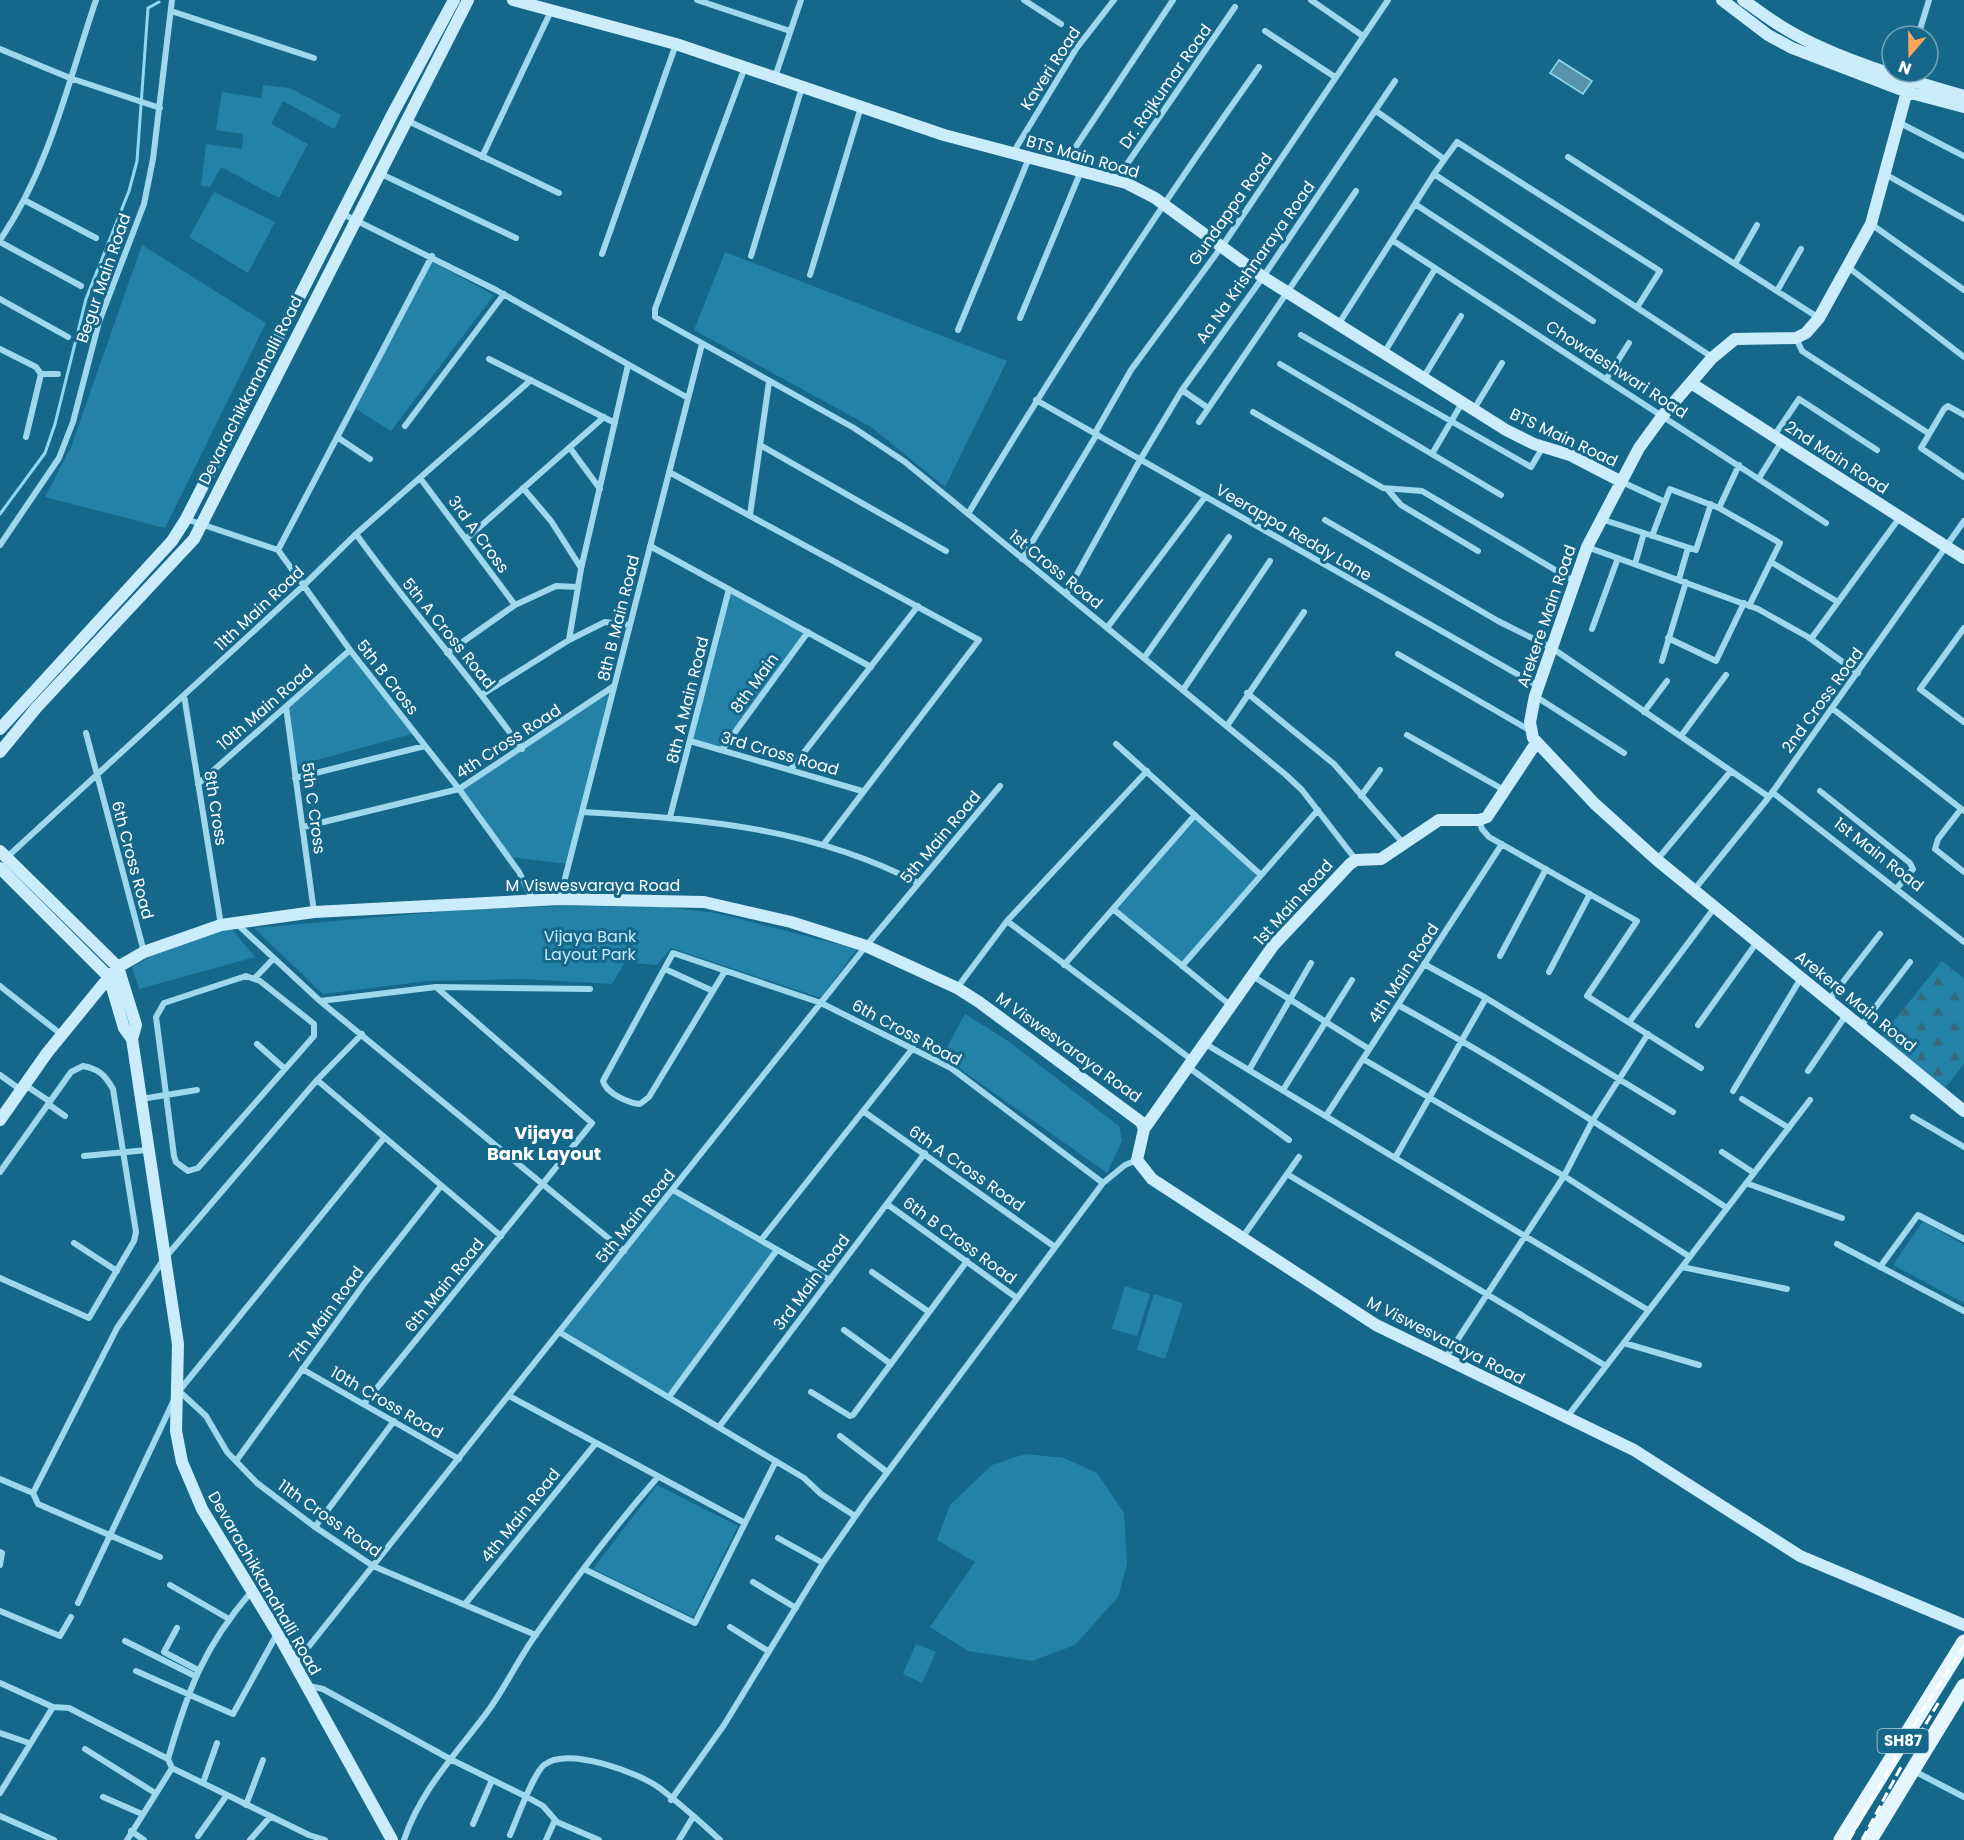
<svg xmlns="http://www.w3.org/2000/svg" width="1964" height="1840" font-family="Poppins,sans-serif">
<defs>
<pattern id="forest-firs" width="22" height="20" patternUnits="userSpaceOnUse" patternTransform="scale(1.5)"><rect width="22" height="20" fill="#2582a7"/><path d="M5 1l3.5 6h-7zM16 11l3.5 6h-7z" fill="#376a7e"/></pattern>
</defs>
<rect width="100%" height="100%" fill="#16688a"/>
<path fill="#2582a7" d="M 263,85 L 290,88 L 341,115 L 334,129 L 283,101 L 271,124 L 308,144 L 279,198 L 221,167 L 210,187 L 201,186 L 206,144 L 242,149 L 243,134 L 216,130 L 222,92 L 261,98 Z
M 214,192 L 275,222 L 248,273 L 189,237 Z
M 142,245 L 266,323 L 165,528 L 45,497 L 71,447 Z
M 725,252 L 1007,361 L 945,487 L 871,427 L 694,330 Z
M 430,261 L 494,295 L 391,431 L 356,409 Z
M 729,589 L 808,632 L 722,750 L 690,741 Z
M 350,650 L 415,733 L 295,766 L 286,707 Z
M 614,686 L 569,864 L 508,857 L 459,789 Z
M 1195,815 L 1261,875 L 1182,966 L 1113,909 Z
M 563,906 L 665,907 L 716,913 L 857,949 L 821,998 L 671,948 L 657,965 L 625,962 L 612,984 L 525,979 L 428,981 L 323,994 L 254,928 L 461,910 Z
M 231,928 L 255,957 L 139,989 L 132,967 L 157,953 Z
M 965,1014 L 1008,1041 L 1119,1126 L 1122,1141 L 1107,1173 L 942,1056 Z
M 673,1190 L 777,1250 L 669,1397 L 559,1332 Z
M 1923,1221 L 1964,1245 L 1964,1303 L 1893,1265 Z
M 1125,1286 L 1150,1294 L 1137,1336 L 1112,1329 Z
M 1154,1294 L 1183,1303 L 1165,1359 L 1137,1350 Z
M 1025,1454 L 1064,1458 L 1097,1473 L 1124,1513 L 1127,1564 L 1118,1597 L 1075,1645 L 1032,1661 L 968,1651 L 930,1627 L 975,1562 L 937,1540 L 950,1505 L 992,1465 Z
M 657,1485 L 738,1526 L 693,1617 L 593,1569 Z
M 916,1644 L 936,1652 L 922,1683 L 903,1674 Z"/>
<path fill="url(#forest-firs)" d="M 1942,961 L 1964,978 L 1964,1064 L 1945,1088 L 1881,1037 Z"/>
<path fill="#5793aa" stroke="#90d8f2" stroke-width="1.5" d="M 1559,60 L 1592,81 L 1583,94 L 1550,73 Z"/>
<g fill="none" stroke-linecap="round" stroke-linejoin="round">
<path stroke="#90d8f2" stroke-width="3" d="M 0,514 L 45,453 L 55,424 L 86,299 L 129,191 L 137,161 L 148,8 L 159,2"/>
<path stroke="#9ed8ef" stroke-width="6" d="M 697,0 L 790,31
M 1024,0 L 1061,24
M 1311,0 L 1363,36
M 171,11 L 314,58
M 1265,31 L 1335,77
M 1918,36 L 1929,0
M 0,49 L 70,78 L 160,108
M 745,67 L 655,309 L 655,317 L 854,428 L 905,462 L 1286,775 L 1302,790 L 1356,860
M 775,77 L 801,0
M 1376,111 L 1444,159
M 406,120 L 559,193
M 1898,122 L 1964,156
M 1013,153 L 1076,49 L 1114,0
M 482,157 L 551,11
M 1568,157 L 1819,318
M 1063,166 L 1173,0
M 379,173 L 516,238
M 1434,174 L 1457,142 L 1660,271 L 1638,306
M 1885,174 L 1964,219
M 1116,180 L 1235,7
M 24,200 L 96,238
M 1415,204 L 1593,321
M 343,214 L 496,290 L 688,398
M 1871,224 L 1964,290
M 0,240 C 50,167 68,82 96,0
M 1392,240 L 1826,523
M 0,242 L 81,286
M 602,254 L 676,44
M 751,256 L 802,87
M 1735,264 L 1757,225
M 1848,267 L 1964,357
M 810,275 L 861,107
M 1777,291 L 1801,249
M 0,299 L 68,337
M 1020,318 L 1081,171
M 1338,325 L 1434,174 L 1712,357
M 958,330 L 1029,158
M 1301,335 L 1531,467 L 1543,447
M 1796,338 L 1802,351 L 1928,433
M 0,349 L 36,367 L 41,374 L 26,437
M 1384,353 L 1435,269
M 489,359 L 615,423
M 1280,364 L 1501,495
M 41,374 L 58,374
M 1423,378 L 1461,316
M 1607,378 L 1629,343
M 1182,390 L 1208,408
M 1036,400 L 1538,686
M 1474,409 L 1502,363
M 1253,412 L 1383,488 L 1422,491 L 1574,581
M 1964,415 L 1948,406 L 1944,409 L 1921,448 L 1964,477
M 1199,422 L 1356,191
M 405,426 L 504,294
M 1095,433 L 1131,370 L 1225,242 L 1388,0
M 1774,436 L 1799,399 L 1877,450
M 337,437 L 370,459
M 760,445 L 946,551
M 570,448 L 600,489
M 1432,454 L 1462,403
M 669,472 L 979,640 L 823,845
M 420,478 L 515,605
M 1759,478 L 1782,441
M 1620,481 L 1665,502
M 523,488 L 551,521 L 581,568
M 1388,490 L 1401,505 L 1478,551
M 1719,508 L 1739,465
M 968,514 C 1059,361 1156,212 1259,67
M 750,515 L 769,382
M 186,519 L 278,550 L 350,650 L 459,789 L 519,872 L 533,900
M 1601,519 L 1696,550 L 1711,504
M 1325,520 L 1498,621 L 1552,648 L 1769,797
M 356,534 C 409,608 469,675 522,749
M 1652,536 L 1670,489 L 1719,508 L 1780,543 L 1749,606
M 466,539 L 604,417
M 0,545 L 59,458 L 73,422 L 99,322 L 144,204 L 153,159 L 172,0
M 650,546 L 871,667
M 1587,547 L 1758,609 L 1808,637 L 1858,673
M 278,550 L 432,256
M 1022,559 L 1097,434
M 1771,562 L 1838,602
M 1635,564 L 1644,533
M 1679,579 L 1688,548
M 1066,594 L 1140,460 L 1182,390 L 1263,277 L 1395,81
M 1107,628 L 1205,497
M 1964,628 L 1920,689 L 1964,722
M 1592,629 L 1618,558
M 1668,638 L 1716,661 L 1744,603
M 1811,639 L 1900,517
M 569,640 L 581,569 L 628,365
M 447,653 L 515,605 L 556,586 L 578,587
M 1398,654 L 1531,731
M 1144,658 L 1229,537
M 1662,661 L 1686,582
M 1183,690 L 1270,561
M 1247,693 L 1334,764 L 1403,843
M 483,694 L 569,640 L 605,622 L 630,625
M 184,695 L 221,925
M 1535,696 L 1624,753
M 286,707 L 314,912
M 1833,709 L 1964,811
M 1644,712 L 1667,681
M 1227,726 L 1304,612
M 86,733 L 144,952
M 1407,735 L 1504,790
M 1681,736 L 1726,675
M 690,741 L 862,791
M 1116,744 L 1261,875
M 722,750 L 808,632
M 791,769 L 918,606
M 295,778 L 425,746
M 198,784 L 350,650
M 1820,791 L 1910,863 L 1913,869 L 1897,888
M 1772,792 L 1964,942
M 1361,796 L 1380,770
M 1961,809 L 1938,839 L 1935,849 L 1964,872
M 582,812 C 699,818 813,828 918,883
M 670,817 L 729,589
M 1479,820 L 1482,829 L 1489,837 L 1637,921 L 1587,996 L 1701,1068
M 303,827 L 459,789 L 614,686
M 6,858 L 303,586 L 356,534 L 531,380
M 1657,860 L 1731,771
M 1694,890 L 1769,797 L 1964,521
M 560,898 L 702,344
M 1113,909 L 1230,1005
M 1007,921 L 1192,1060
M 236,923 L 320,1001 L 624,1251
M 1500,956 L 1546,869
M 1424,964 L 1486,998 L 1673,1112
M 1064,965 L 1195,815
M 1182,966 L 1318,810
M 665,969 L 713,991
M 725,971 L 649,1097 L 640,1104 C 628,1103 606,1093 603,1081 L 673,953 L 821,1003 L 951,1068 L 1103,1183
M 1549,972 L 1590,894
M 1251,975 L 1369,1049
M 246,976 L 260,981 L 314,1024 L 314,1036 L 198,1168 L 188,1171 L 176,1162 L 174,1156 L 156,1017 L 164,1003 Z
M 255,978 L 273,959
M 0,986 L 62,1035
M 437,987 L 590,989
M 957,988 L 1007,921 L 1147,771
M 1829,1000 L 1880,934
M 320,1001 L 436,987 L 592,1123 L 364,1404
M 1398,1005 C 1511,1067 1619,1137 1727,1208
M 1630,1021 L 1715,907
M 1698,1025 L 1757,942
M 1861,1026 L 1910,962
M 1204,1043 L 1648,1310
M 257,1044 L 285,1069
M 1363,1059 L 1564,1176 L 1690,1257
M 1188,1067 L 1289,1140
M 1249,1070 L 1311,963
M 1808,1071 L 1846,1015
M 0,1075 L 21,1090
M 317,1080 L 501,1236
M 25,1085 L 49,1101
M 1283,1090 L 1352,980
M 1733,1091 L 1801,978
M 141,1099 L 197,1090
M 1742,1099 L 1789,1128
M 48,1104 L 65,1116
M 863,1111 L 1055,1247
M 1326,1116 L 1502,844
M 1913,1117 L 1964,1147
M 1722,1152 L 1754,1173
M 84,1156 L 147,1150
M 1395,1158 L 1486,998
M 0,1172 L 71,1072 L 83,1066 C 99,1069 105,1075 113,1089 L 136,1232 L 134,1241 L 89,1318 L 0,1278
M 1287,1174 L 1606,1366
M 1746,1183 L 1842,1218
M 673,1190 L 830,1280
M 887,1204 L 1017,1298
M 1242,1238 L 1299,1157
M 761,1240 L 913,1048
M 74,1243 L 117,1271
M 1837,1244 L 1964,1311
M 1682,1267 L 1787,1289
M 1880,1267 L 1918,1215 L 1964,1239
M 872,1272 L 929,1312
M 844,1330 L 891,1364
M 559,1332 L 804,1478 L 821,1494 L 855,1516
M 1624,1343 L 1699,1365
M 1445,1359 L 1564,1176 L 1593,1120 L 1648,1034
M 302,1369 L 459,1459
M 179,1391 L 384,1138
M 179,1391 L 206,1416 L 227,1452 L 257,1483 L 315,1527 L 373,1566 L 536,1635
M 811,1392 L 850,1416 L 853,1415 L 967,1261
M 509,1396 L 743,1522
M 669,1397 L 777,1250
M 1567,1417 L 1810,1100
M 719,1427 L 925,1153
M 840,1436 L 887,1472
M 236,1461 L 364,1284 L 441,1186
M 0,1479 L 33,1493 L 38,1504 L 160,1557
M 33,1493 L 117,1328 L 164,1259 L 317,1080 L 362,1034
M 315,1527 L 394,1421
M 778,1538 L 823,1563
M 0,1552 L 2,1553 L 0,1565
M 584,1569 L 695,1623 L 776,1461
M 753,1582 L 796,1608
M 170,1585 L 229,1619
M 78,1603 L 174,1400
M 465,1604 L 596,1443
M 0,1611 L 60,1636 L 71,1617
M 730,1627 L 768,1651
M 177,1628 L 164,1652 L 198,1670
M 125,1641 L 195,1676
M 294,1665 L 866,946 L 1000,786
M 136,1671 L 233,1714 L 277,1634
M 0,1683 L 53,1707 L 69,1708 L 168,1759 L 172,1768 L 309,1835 L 325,1840
M 309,1686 L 323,1689 L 450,1759 L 527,1797 L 543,1806 L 557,1822 L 599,1840
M 0,1733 L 29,1743
M 85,1749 L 155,1793
M 168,1759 C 188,1690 203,1648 251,1592
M 1912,1770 L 1964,1797
M 203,1783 L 217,1743
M 0,1793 L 53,1707
M 103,1797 L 142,1814
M 671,1800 L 724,1725 L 823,1563 L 866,1501 L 1103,1183 L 1125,1165 L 1137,1160
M 246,1805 L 263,1760
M 0,1816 L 54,1840
M 473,1824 L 492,1780
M 131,1831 L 144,1840
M 510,1835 C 517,1819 533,1774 544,1765 C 568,1746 640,1773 661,1789 C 681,1805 701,1822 720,1840
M 198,1836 L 227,1795
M 127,1840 L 172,1768
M 250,1840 L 270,1817
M 404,1840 C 421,1789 457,1753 488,1711 C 506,1686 519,1658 537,1633 C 574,1580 614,1527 657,1478
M 546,1840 L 555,1820
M 679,1840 L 693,1817"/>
<path stroke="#cbecfa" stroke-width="12" d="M 513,0 L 676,44 L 944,135 L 1126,183 L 1155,198 L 1263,277 L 1506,430 L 1534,444 L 1570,455 L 1620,481
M 1722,0 L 1768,35 L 1792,48 L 1907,92 L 1964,107
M 1743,0 C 1758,10 1773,22 1789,31 C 1839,60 1909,80 1964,96
M 1910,80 L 1871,224 L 1819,318 L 1806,333 L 1796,338 L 1735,339 L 1712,358 L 1663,415 L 1639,448 L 1587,547 L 1535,696 L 1530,722 L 1533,738 L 1595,804 L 1657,860 L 1964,1111
M 1691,383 L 1964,558
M 0,729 L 172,541 L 186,519 L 392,115 L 454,0
M 0,752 L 37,707 L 194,539 L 468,0
M 0,851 L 118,967 L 136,1025 L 132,1039
M 0,868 L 109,977 L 124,1028 L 132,1039 L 178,1344 L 176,1431 L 182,1462 L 202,1509 L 278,1634 L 392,1840
M 0,1120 L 47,1053 L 109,977 L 118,967 L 144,952 L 221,925 L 314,912 L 560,899 L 704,902 L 791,922 L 866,946 L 957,988 L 979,1002 L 1141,1122 L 1144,1129 L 1137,1160 L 1152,1179 L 1376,1325 L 1634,1450 L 1800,1556 L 1964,1625
M 1144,1129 L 1273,946 L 1350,864 L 1356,860 L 1381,859 L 1439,820 L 1479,820 L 1487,817 L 1536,743"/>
<path stroke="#e5f6ff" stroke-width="15" d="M 1841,1840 L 1964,1642
M 1870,1840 L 1964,1686"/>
<path stroke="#fff" stroke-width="3" stroke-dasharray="10 4.5" stroke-linecap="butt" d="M 1911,1749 L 1940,1700
M 1849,1840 L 1921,1713 L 1964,1646
M 1862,1840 L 1901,1767"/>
</g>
<g text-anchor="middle" stroke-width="6" stroke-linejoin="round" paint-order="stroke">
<rect fill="#16688a" stroke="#b9d2dc" stroke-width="1.5" x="1877.5" y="1729" width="51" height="24" rx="4.5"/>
<g font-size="15" font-weight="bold" fill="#fff">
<text x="1903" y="1746">SH87</text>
</g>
<g font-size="16" fill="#fff" stroke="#16688a">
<text transform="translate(1050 68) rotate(-57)" y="6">Kaveri Road</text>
<text transform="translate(1165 86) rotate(-55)" y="6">Dr. Rajkumar Road</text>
<text transform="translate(1083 156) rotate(16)" y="6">BTS Main Road</text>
<text transform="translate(1230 209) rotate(-55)" y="6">Gundappa Road</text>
<text transform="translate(1255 262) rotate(-55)" y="6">Aa Na Krishnaraya Road</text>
<text transform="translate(103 278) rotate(-71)" y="6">Begur Main Road</text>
<text transform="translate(1617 369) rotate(33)" y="6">Chowdeshwari Road</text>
<text transform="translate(250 390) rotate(-63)" y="6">Devarachikkanahalli Road</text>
<text transform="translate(1564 437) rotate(25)" y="6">BTS Main Road</text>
<text transform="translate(1837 457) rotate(33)" y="6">2nd Main Road</text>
<text transform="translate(1294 532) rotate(30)" y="6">Veerappa Reddy Lane</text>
<text transform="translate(479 534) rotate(54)" y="6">3rd A Cross</text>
<text transform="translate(1056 569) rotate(39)" y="6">1st Cross Road</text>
<text transform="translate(259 608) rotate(-43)" y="6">11th Main Road</text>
<text transform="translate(1546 616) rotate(-71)" y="6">Arekere Main Road</text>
<text transform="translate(618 618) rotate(-76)" y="6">8th B Main Road</text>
<text transform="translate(449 633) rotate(51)" y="6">5th A Cross Road</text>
<text transform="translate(388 677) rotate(52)" y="6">5th B Cross</text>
<text transform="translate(754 683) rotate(-54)" y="6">8th Main</text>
<text transform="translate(687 700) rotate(-76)" y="6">8th A Main Road</text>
<text transform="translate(1822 700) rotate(-54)" y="6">2nd Cross Road</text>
<text transform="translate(265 707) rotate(-41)" y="6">10th Main Road</text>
<text transform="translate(508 741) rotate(-33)" y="6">4th Cross Road</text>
<text transform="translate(780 753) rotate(16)" y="6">3rd Cross Road</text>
<text transform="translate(216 808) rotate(81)" y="6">8th Cross</text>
<text transform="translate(314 808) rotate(82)" y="6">5th C Cross</text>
<text transform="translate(940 837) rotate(-50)" y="6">5th Main Road</text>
<text transform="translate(1879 854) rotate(38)" y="6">1st Main Road</text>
<text transform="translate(133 860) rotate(75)" y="6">6th Cross Road</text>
<text x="593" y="891">M Viswesvaraya Road</text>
<text transform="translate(1293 902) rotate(-48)" y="6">1st Main Road</text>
<text transform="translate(1403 973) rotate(-57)" y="6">4th Main Road</text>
<text transform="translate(1856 1001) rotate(39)" y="6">Arekere Main Road</text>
<text transform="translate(907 1032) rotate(28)" y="6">6th Cross Road</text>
<text transform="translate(1069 1047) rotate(36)" y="6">M Viswesvaraya Road</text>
<text transform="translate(967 1168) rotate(35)" y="6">6th A Cross Road</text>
<text transform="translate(635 1216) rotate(-51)" y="6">5th Main Road</text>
<text transform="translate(960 1240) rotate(36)" y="6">6th B Cross Road</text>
<text transform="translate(811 1282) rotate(-53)" y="6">3rd Main Road</text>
<text transform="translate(444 1285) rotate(-51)" y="6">6th Main Road</text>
<text transform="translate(326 1314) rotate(-54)" y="6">7th Main Road</text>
<text transform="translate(1446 1340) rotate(27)" y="6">M Viswesvaraya Road</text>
<text transform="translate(387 1402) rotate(30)" y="6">10th Cross Road</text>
<text transform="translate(520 1515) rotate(-51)" y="6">4th Main Road</text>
<text transform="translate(330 1518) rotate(35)" y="6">11th Cross Road</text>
<text transform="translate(265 1583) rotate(60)" y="6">Devarachikkanahalli Road</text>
</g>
<g font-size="16" fill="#c4ebfb" stroke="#16688a">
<text x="590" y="942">Vijaya Bank<tspan x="590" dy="18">Layout Park</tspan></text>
</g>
<g font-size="18" font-weight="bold" fill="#fff" stroke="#16688a">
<text x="544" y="1139">Vijaya<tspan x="544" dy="21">Bank Layout</tspan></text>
</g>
</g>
<g transform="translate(1910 54) rotate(200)"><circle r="28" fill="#16688a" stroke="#73a4b9" stroke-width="1.5"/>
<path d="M0-4.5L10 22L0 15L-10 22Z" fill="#ffa45b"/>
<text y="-9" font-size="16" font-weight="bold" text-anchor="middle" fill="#ffffff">N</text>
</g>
</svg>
